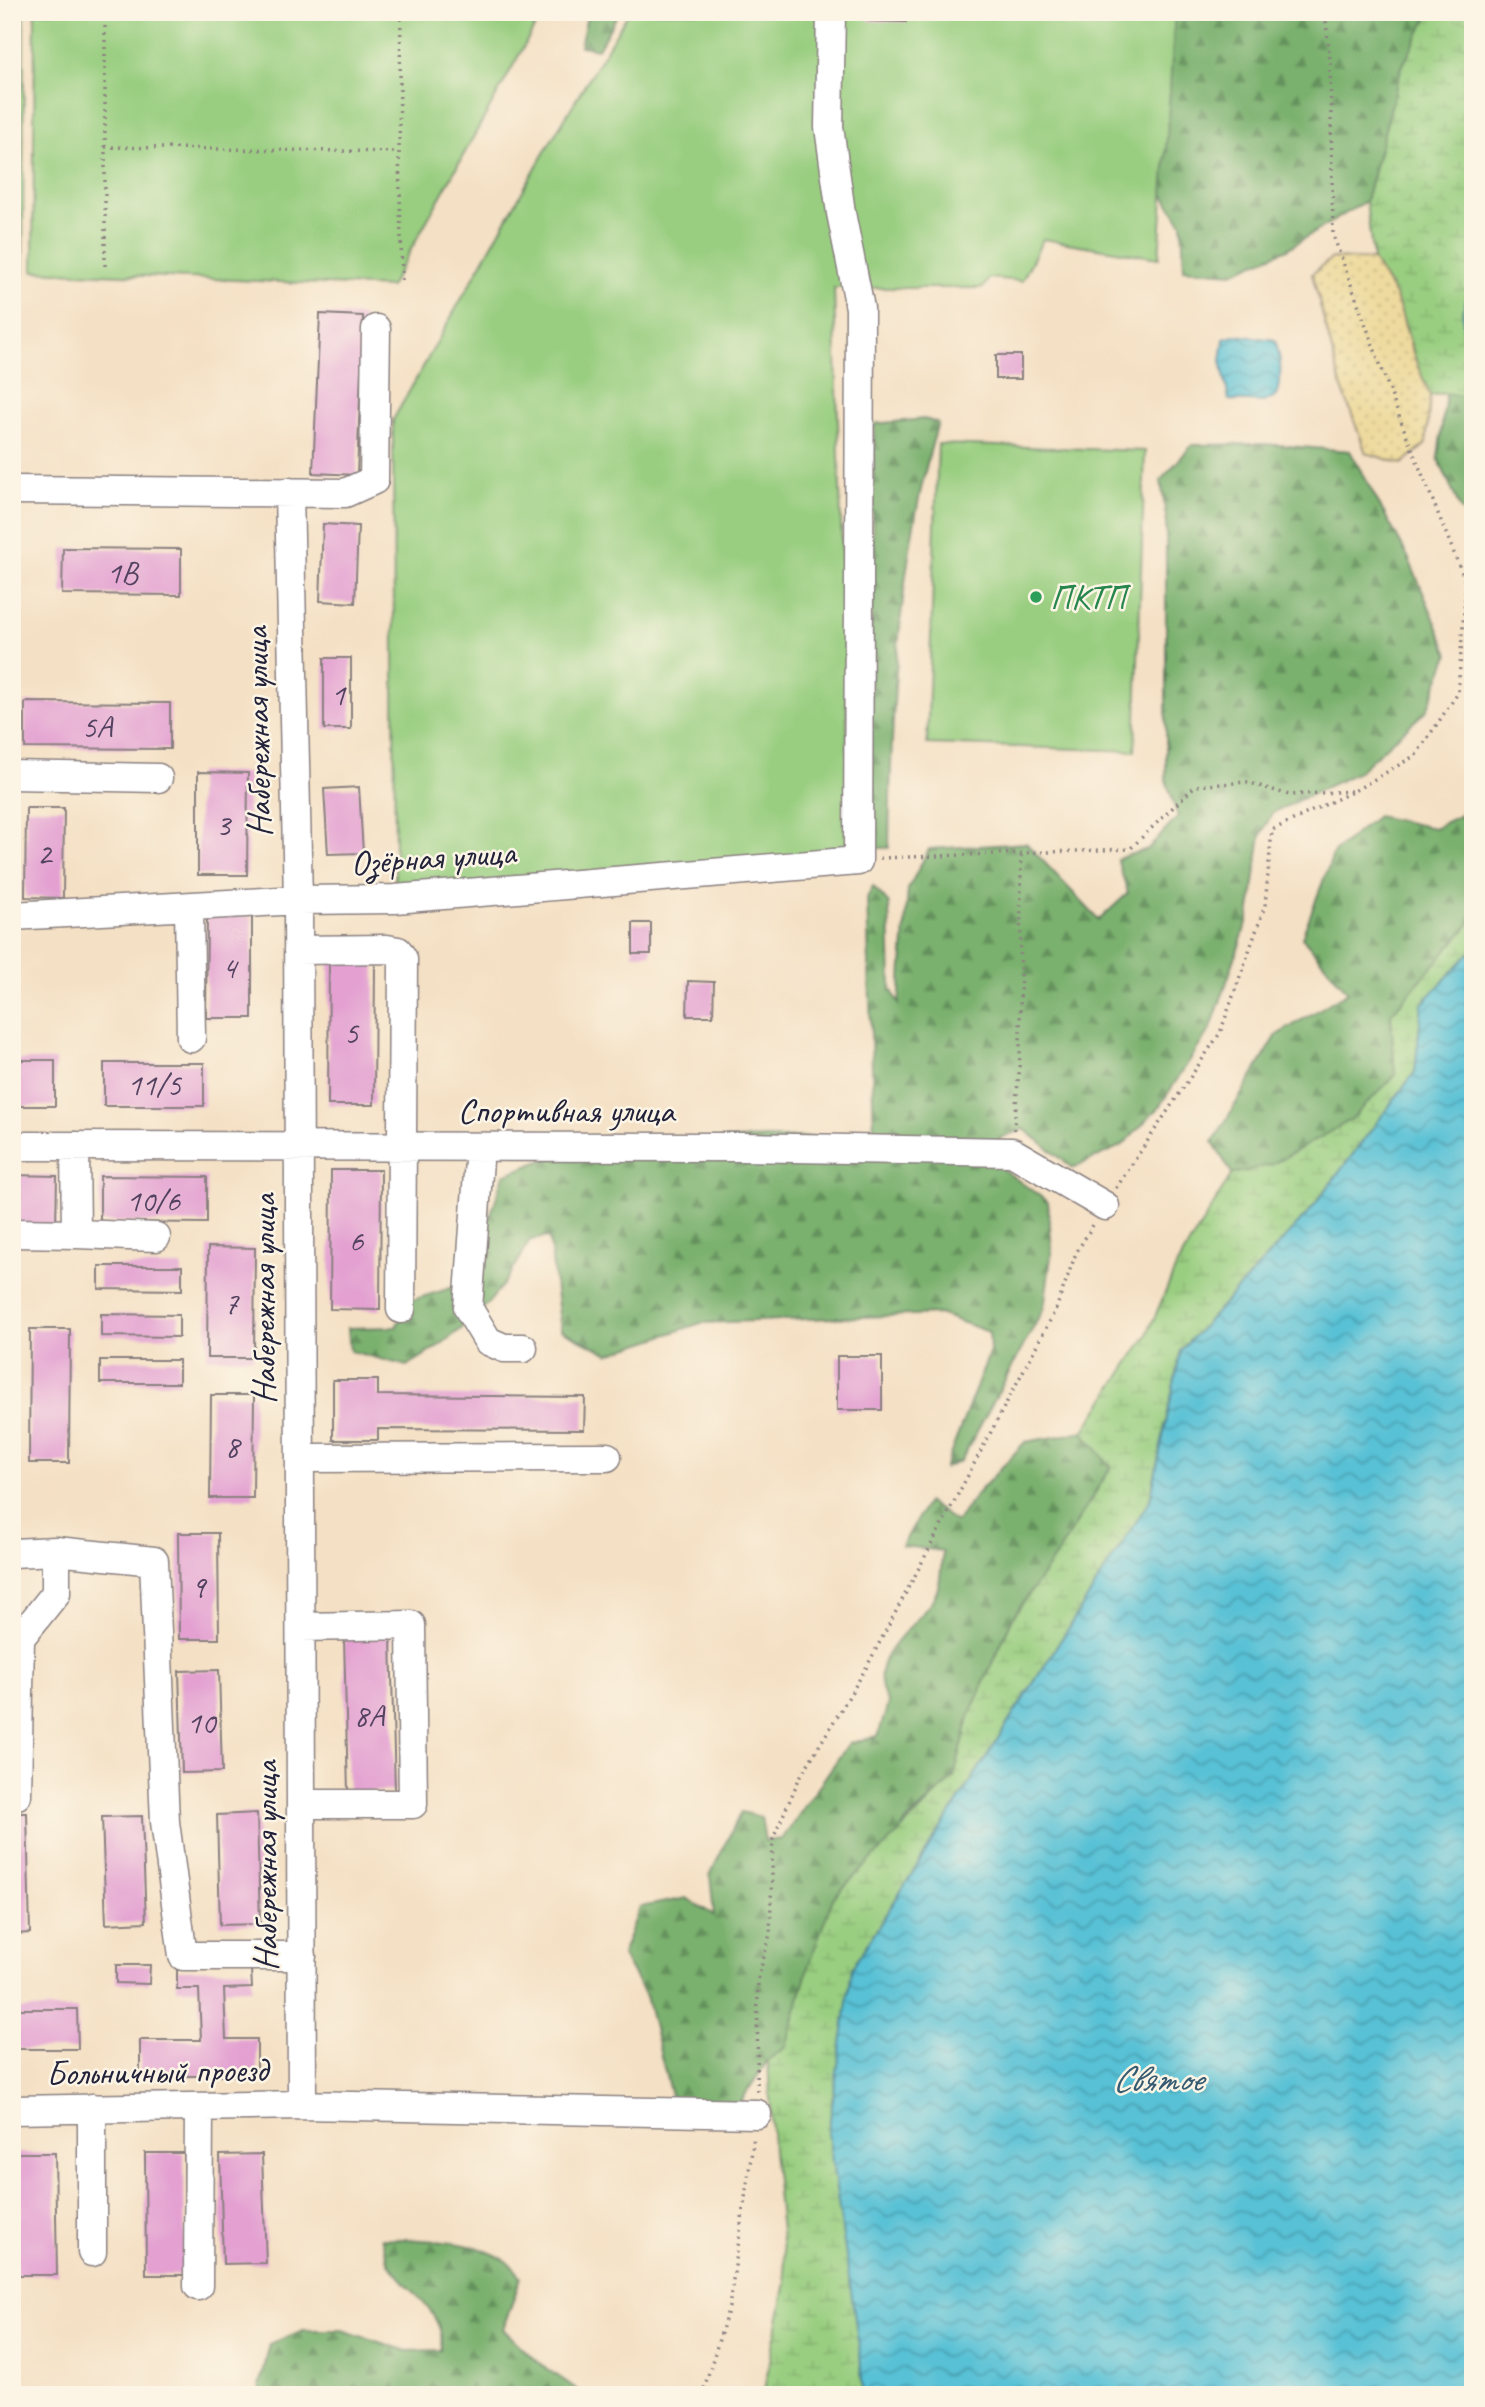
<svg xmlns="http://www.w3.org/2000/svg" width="1485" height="2407" font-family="Caveat,sans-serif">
<defs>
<pattern id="forest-firs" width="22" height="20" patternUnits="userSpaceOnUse" patternTransform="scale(1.75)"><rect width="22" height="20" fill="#7ab16e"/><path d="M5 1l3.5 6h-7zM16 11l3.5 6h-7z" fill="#64905c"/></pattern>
<pattern id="wetland-marsh" width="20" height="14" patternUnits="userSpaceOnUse" patternTransform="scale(1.75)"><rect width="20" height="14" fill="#99ce80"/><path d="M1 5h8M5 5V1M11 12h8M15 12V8" fill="none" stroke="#84b170"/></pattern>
<pattern id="sand-dots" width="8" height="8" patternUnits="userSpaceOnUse" patternTransform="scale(1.75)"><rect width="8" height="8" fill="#eeda9e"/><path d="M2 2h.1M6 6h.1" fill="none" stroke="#ccbb89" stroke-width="1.8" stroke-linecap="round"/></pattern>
<pattern id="water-waves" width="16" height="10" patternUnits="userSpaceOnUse" patternTransform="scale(1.75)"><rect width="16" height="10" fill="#58c1d5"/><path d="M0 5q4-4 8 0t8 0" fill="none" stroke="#489cae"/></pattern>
</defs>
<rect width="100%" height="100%" fill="#fcf5e5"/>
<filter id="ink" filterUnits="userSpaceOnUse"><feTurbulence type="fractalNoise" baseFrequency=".0143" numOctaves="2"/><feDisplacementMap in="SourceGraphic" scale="14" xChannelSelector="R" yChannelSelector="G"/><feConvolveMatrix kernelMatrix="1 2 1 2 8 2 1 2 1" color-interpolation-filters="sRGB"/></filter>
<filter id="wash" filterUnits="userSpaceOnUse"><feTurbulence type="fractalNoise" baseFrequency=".00686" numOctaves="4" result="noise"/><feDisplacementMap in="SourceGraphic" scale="28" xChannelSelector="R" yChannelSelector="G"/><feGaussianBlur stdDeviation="1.57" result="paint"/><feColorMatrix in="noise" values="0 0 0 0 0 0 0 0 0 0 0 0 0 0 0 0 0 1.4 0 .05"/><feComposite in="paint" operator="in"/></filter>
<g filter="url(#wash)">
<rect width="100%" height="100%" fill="#f4e0c4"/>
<path fill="url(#forest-firs)" stroke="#4e6a54" stroke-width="2" d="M 588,12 L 619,12 L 598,49 L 580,46 Z
M 1151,12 L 1430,12 L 1401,69 L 1366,201 L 1285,250 L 1232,273 L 1184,269 L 1182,224 L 1139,156 Z
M 1446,393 L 1473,398 L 1473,521 L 1461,510 L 1438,458 Z
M 924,419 L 938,423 C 898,555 891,711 889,848 L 868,848 L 874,424 Z
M 1264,444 L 1350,451 L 1408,557 L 1449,654 L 1427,710 L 1358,772 L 1272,813 L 1261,835 L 1249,917 L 1211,1028 L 1159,1107 L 1123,1145 L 1073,1168 L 1024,1129 L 1000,1138 L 1001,1168 L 1048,1202 L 1052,1249 L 1044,1308 L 961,1461 L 945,1468 L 990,1351 L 989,1332 L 939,1314 L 701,1323 L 609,1354 L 561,1330 L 549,1237 L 530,1240 C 499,1301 466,1331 407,1366 L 350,1351 L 348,1328 L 396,1327 L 409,1301 L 454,1287 L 487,1225 L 504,1175 L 590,1142 L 874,1136 L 867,898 L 873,886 L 889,904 L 891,989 L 899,1004 L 908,889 L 929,849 L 1026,843 L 1099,920 L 1128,893 L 1117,859 L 1148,849 L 1178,817 L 1166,780 L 1166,516 L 1161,480 L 1192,445 Z
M 1473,774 L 1473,920 L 1391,1014 L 1395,1075 L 1351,1120 L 1271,1165 L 1232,1174 L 1213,1142 L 1277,1035 L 1348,992 L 1302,937 L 1334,852 L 1377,816 L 1434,828 L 1461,815 Z
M 1083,1432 L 1111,1466 L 1060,1550 L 1013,1617 L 970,1714 L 954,1777 L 907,1821 L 809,1964 L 786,2047 L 768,2060 L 729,2119 L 677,2120 L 646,1996 L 622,1955 L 640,1907 L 686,1898 L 714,1915 L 710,1875 L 741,1812 L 761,1817 L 765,1841 L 782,1839 L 849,1743 L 878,1736 L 888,1704 C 862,1657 910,1635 933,1599 C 941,1587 941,1565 943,1551 L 902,1546 L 927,1502 L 956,1522 L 976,1495 L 1025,1442 Z
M 381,2238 C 424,2241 496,2237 521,2277 L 503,2329 L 535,2360 L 585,2395 L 258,2395 L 270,2344 L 303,2330 L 342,2330 L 407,2351 L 440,2350 C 450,2316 406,2290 390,2264 C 386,2257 384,2247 381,2238 Z"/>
<path fill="url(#wetland-marsh)" stroke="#5e785e" stroke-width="2" d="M 1430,12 L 1473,12 L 1473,289 L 1470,290 L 1467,348 L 1473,356 L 1473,398 L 1446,393 L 1430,396 L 1424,386 L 1396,297 L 1373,260 L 1366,201 L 1401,69 Z
M 1473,920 L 1473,949 L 1422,1004 L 1415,1072 L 1309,1212 L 1181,1350 L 1150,1500 L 852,1968 L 863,2395 L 763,2395 L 786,2282 L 773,2151 L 768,2060 L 786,2047 L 809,1964 L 833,1898 L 954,1777 L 970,1714 L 1013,1617 L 1060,1550 L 1111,1467 L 1083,1432 L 1147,1335 L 1177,1265 L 1232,1174 L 1271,1165 L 1351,1120 L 1395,1075 L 1391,1014 Z"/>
<path fill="url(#sand-dots)" stroke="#887e6c" stroke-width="2" d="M 1332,258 L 1373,260 L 1396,297 L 1415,359 L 1430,396 L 1426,444 L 1402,464 L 1366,453 L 1341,385 L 1312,274 Z"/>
<path fill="#99ce80" stroke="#5e785e" stroke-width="2" d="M 12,12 L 24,12 L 23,273 L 12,273 Z
M 35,12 L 543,12 L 390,287 L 33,271 Z
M 629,12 L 1175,12 L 1159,258 L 1043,239 L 1022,281 L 989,278 L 983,288 L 834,288 L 851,853 L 395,890 L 393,420 L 548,146 Z
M 938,444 L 1145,451 L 1135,751 L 927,744 Z"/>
<path fill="url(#water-waves)" stroke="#3d7288" stroke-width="2" d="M 1473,289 L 1473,356 C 1461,341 1458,302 1473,289 Z
M 1236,335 L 1275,340 C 1282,360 1282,376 1276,396 L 1264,402 L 1229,400 L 1221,361 L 1224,339 Z
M 1473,949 L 1473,2395 L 863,2395 L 860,2354 L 828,2133 L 852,1968 L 1150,1500 L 1181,1350 L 1309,1212 L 1415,1072 L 1422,1004 Z"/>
<g id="blocks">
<path fill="#e3a0d1" d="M 870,12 L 906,12 L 906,22 L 869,21 Z
M 320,314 L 363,316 L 357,475 L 313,473 Z
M 996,355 L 1021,355 L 1021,379 L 996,379 Z
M 323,524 L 358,526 L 355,603 L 320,601 Z
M 63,548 L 181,549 L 181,595 L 62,594 Z
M 324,658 L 351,658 L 351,729 L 324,729 Z
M 25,702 L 170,703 L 170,749 L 25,748 Z
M 198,772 L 248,773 L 247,875 L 198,875 Z
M 359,787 L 363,853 L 328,854 L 324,789 Z
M 26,808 L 64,808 L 63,898 L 25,897 Z
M 207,916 L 252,916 L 252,1018 L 206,1018 Z
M 633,923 L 651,923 L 651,954 L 633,954 Z
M 329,958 L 375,958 L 374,1105 L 328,1105 Z
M 688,981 L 714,982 L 713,1016 L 687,1016 Z
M 12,1060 L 55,1060 L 55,1106 L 12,1106 Z
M 104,1063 L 204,1063 L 204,1106 L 104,1106 Z
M 331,1170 L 381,1170 L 380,1310 L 330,1309 Z
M 12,1175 L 57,1176 L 56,1226 L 12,1226 Z
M 100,1176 L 207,1177 L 207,1223 L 100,1222 Z
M 208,1247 L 255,1248 L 254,1358 L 207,1358 Z
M 99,1266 L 182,1266 L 182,1290 L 99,1289 Z
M 101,1314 L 179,1315 L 179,1337 L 101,1336 Z
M 30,1329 L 70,1329 L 69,1463 L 29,1463 Z
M 837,1356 L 882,1356 L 882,1410 L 837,1410 Z
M 100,1360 L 179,1360 L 179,1383 L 100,1383 Z
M 333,1380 L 378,1380 L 378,1395 L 585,1397 L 584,1430 L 378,1429 L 378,1440 L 333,1440 Z
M 211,1395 L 254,1395 L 253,1498 L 210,1498 Z
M 178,1533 L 218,1533 L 219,1639 L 179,1639 Z
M 391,1637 L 395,1791 L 348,1792 L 344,1638 Z
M 219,1670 L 222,1772 L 182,1773 L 179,1671 Z
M 12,1813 L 27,1813 L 30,1933 L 12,1934 Z
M 257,1813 L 260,1924 L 220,1925 L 217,1815 Z
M 142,1816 L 146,1922 L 106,1924 L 102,1817 Z
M 116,1965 L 150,1965 L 149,1984 L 116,1983 Z
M 251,1969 L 252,1988 L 224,1989 L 226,2039 L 257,2039 L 257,2076 L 140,2076 L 140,2040 L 201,2040 L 199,1989 L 177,1989 L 177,1970 Z
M 12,2009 L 77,2009 L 78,2049 L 12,2049 Z
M 15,2153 L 55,2153 L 57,2275 L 16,2275 Z
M 145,2153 L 184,2153 L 185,2275 L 146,2275 Z
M 262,2154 L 266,2263 L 223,2264 L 220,2155 Z"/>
</g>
</g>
<g filter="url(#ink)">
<use href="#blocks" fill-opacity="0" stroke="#8b8180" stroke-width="2"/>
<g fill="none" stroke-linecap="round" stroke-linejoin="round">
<g stroke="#8b8180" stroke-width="31">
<path id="minor" d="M 12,490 L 345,493 L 374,480 L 376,329
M 289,492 L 298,900 L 302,2105
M 12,775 L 158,778
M 189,907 L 191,1038
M 12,916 L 298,900 L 395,899 L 858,861 L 860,308 L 841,213 L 829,127 L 831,12
M 298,950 L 387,949 L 398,951 L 403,959 L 401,1309
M 12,1146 L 741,1147 L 1012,1152 L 1105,1206
M 75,1146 L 76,1234 L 156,1237
M 480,1147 L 468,1308 L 488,1341 L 504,1348 L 523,1348
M 12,1233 L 76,1234
M 300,1458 L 607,1457
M 56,1551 L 154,1561 L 165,1822 L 183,1956 L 302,1956
M 12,1553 L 56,1551 L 56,1593 L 20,1638 L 17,1795
M 301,1627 L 411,1625 L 413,1804 L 301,1804
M 92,2108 L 92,2252
M 12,2110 L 302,2105 L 757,2114
M 198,2286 L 199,2107"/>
</g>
<path stroke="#8b8180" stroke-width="3.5" stroke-dasharray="2 5" stroke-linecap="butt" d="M 105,12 L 105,268
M 401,12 L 399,152 L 402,281
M 105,147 L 399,152
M 880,858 L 1130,849 L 1195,786 L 1247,782 L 1289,795 L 1352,791
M 1014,1130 L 1020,1056 L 1021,853
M 1116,1188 L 1220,1033 L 1265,906 L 1272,830 L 1354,791 L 1416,755 L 1458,693 L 1466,583 L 1400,419 L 1333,235 L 1330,61 L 1325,12
M 757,2091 L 758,1979 L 770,1934 L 773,1839 L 799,1779 L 865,1670 L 1056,1309 L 1076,1253 L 1093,1225
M 702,2395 L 729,2307 L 754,2137"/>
<use href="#minor" stroke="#fff" stroke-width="28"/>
</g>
</g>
<circle fill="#2e9e5b" stroke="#fcf5e5" stroke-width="2.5" cx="1036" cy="597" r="7"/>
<g text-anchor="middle" stroke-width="5" stroke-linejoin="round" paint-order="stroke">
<g font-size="32" fill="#524260">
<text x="122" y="583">1В</text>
<text x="338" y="705">1</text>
<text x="97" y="737">5А</text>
<text x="223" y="835">3</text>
<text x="44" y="864">2</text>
<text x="229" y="978">4</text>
<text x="351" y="1043">5</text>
<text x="154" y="1095">11/5</text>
<text x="153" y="1211">10/6</text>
<text x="356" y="1251">6</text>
<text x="231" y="1314">7</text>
<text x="232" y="1457">8</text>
<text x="198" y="1597">9</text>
<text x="369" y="1726">8А</text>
<text x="201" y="1733">10</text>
</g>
<g font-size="35" fill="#27864d" stroke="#fcf5e5" text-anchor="start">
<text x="1050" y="609">ПКТП</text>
</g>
<g font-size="35" fill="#22223b" stroke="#fcf5e5">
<text transform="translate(257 732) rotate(-91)" y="12">Набережная улица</text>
<text transform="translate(433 857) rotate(-4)" y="12">Озёрная улица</text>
<text x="566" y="1122">Спортивная улица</text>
<text transform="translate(263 1299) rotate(-90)" y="12">Набережная улица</text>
<text transform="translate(265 1866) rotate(-90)" y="12">Набережная улица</text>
<text transform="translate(157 2071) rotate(-1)" y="12">Больничный проезд</text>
</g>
<g font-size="37" font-style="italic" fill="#355a71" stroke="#fcf5e5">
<text x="1157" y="2091">Святое</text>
</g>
</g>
<rect width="1485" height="2407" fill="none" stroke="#fcf5e5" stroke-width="42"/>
</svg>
